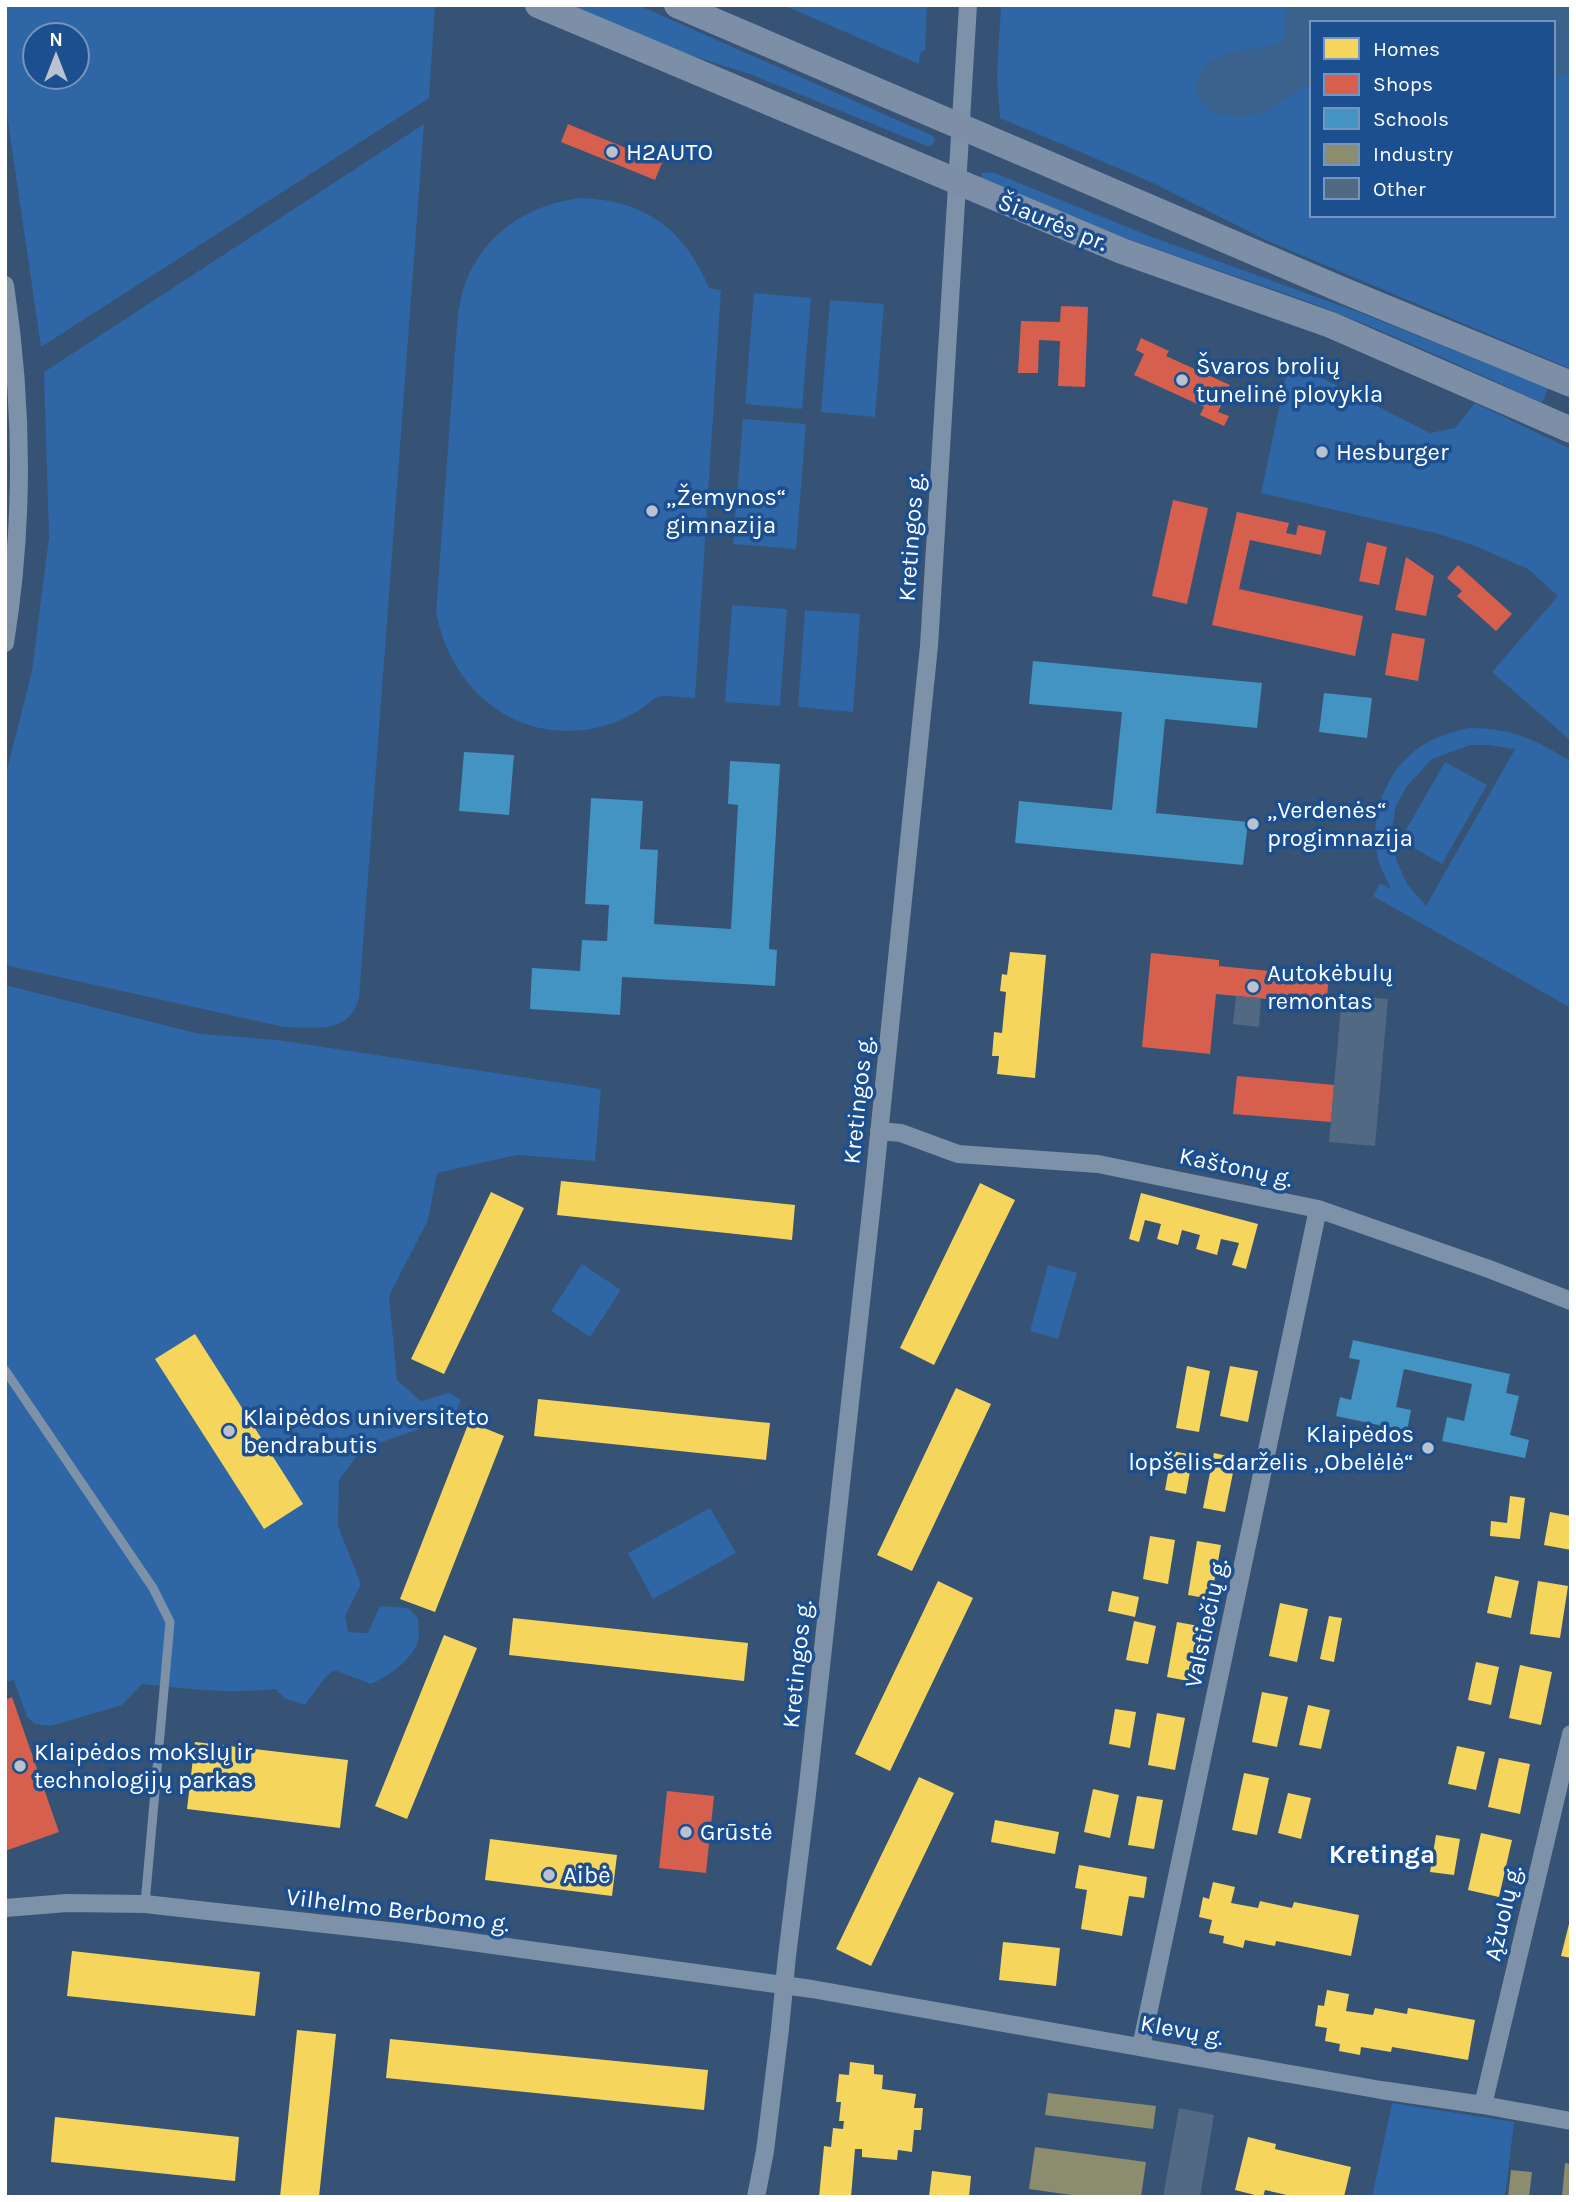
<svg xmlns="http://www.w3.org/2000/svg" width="1576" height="2202" font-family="Karla,sans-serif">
<rect width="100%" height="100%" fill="#365274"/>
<path fill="#2f66a5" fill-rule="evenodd" d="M 5,5 L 435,5 L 429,98 L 41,347 L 5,101 ZM 35,35 L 77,35 L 77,77 L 35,77 Z
M 569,5 L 638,5 L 931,135 L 935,138 L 932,146 L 927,146 L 750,74 L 667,48 Z
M 783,5 L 927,5 L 925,50 L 920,53 L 919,64 Z
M 1001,5 L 1571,5 L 1571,369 L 1268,241 L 1153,183 L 1000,118 L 997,76 ZM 1312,23 L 1553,23 L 1553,215 L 1312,215 Z
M 424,124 L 359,998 C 357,1003 355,1009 352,1013 C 338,1033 305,1027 284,1027 L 5,965 L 5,778 L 32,671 L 49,537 L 44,372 Z
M 992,172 L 1152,237 L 1361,313 L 1548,388 L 1542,403 C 1463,367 1384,330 1303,300 C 1195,261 1083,228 980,178 L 982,173 Z
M 583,198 C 646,201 685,230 709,288 L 721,290 L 695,698 C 686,698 665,695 657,697 C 653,699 648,704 644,707 C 631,716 616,723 600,727 C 518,746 451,692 436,612 L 458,312 C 461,302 462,290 466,281 C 486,231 531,203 583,198 Z
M 754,293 L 811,298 L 802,409 L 745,404 Z
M 830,300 L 884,304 L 875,417 L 821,412 Z
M 1289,361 L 1430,433 L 1455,428 L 1475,403 L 1571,449 L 1571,741 L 1492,672 L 1558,596 L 1528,569 L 1473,545 L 1435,533 L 1261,493 Z
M 743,419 L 806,424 L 796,549 L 733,544 Z
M 732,605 L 787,609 L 780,706 L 725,702 Z
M 805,610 L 860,614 L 853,712 L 798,707 Z
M 1468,728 C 1513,728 1533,739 1571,761 L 1571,1008 L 1373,896 L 1380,883 L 1391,889 C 1387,879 1380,869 1378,859 C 1368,817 1386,768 1423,745 C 1437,736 1453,732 1468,728 ZM 1470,745 L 1489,745 L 1515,749 L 1426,906 L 1407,884 L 1396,859 L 1391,835 L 1396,805 L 1407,786 L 1432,759 Z
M 1445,762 L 1487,785 L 1442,864 L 1400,840 Z
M 5,985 L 200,1034 L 277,1040 L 601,1089 L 595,1161 L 517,1155 L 437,1173 L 428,1220 L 389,1296 L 397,1380 L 421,1401 L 449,1393 L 461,1400 L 454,1417 L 362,1449 L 339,1480 L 338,1526 L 361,1584 L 345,1616 L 348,1632 L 368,1633 L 380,1606 L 408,1608 L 418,1618 C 418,1625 420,1635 418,1641 C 412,1661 388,1676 371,1684 L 334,1670 L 324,1679 L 305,1705 L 284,1698 L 276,1689 C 230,1694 187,1689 142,1684 L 122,1705 L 51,1726 L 35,1724 L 27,1717 L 14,1680 L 5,1682 Z
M 582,1264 L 621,1290 L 590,1337 L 551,1311 Z
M 1048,1265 L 1077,1273 L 1058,1339 L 1030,1331 Z
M 710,1508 L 736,1553 L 653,1599 L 628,1553 Z
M 1392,2103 L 1514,2122 L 1505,2197 L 1372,2197 Z"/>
<path fill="#3b618d" d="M 1286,5 L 1571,5 L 1571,70 L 1553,80 L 1553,23 L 1312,23 L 1312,85 C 1292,90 1286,99 1271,109 C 1252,121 1202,120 1197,92 C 1195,85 1199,72 1204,67 C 1225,45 1260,54 1284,40 Z"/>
<path fill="#f6d55c" d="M 1010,952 L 1046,955 L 1035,1078 L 997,1074 L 999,1056 L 992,1056 L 994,1032 L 1002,1033 L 1006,992 L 1000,991 L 1002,974 L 1007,975 Z
M 561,1181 L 795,1205 L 792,1240 L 557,1215 Z
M 980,1183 L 1015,1200 L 934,1365 L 900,1348 Z
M 491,1192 L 524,1208 L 444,1374 L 411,1359 Z
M 1141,1193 L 1258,1224 L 1246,1269 L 1232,1265 L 1239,1243 L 1221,1239 L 1217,1255 L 1196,1249 L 1200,1235 L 1182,1230 L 1178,1245 L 1157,1239 L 1161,1224 L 1145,1220 L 1139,1242 L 1129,1239 Z
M 195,1334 L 303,1504 L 264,1529 L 155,1359 Z
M 1187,1366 L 1210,1371 L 1199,1432 L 1176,1428 Z
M 1230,1366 L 1258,1371 L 1248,1422 L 1220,1416 Z
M 956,1388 L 991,1404 L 912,1571 L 877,1555 Z
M 538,1399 L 770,1423 L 766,1460 L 534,1436 Z
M 469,1422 L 504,1436 L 435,1612 L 400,1599 Z
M 1172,1451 L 1193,1455 L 1186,1494 L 1165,1490 Z
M 1214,1453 L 1236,1458 L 1225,1512 L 1203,1508 Z
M 1510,1496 L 1525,1498 L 1520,1539 L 1490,1536 L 1491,1521 L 1507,1523 Z
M 1550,1512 L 1571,1516 L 1571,1550 L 1544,1545 Z
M 1150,1536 L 1175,1540 L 1168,1584 L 1143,1579 Z
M 1197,1541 L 1221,1545 L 1211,1599 L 1188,1595 Z
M 1495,1576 L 1519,1581 L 1511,1618 L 1487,1613 Z
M 938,1581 L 973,1598 L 890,1771 L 855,1754 Z
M 1538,1581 L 1568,1586 L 1560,1638 L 1530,1634 Z
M 1112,1591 L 1139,1597 L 1135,1617 L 1108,1611 Z
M 1280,1603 L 1308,1609 L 1297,1662 L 1269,1656 Z
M 1329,1616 L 1342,1618 L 1334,1662 L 1320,1659 Z
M 513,1618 L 748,1643 L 744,1681 L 509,1655 Z
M 1134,1621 L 1156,1626 L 1148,1664 L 1126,1660 Z
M 1177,1622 L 1204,1627 L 1194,1682 L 1167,1677 Z
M 444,1635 L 477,1648 L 407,1819 L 375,1806 Z
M 1476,1662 L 1499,1667 L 1491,1705 L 1468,1700 Z
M 1520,1665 L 1552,1672 L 1541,1725 L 1509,1718 Z
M 1262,1692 L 1288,1697 L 1277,1747 L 1252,1742 Z
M 1308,1705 L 1330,1710 L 1321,1749 L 1299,1745 Z
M 1115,1709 L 1136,1712 L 1130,1748 L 1109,1744 Z
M 1157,1713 L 1185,1718 L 1175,1770 L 1148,1765 Z
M 195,1742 L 348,1760 L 340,1828 L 187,1809 Z
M 1457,1746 L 1485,1752 L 1476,1790 L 1448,1784 Z
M 1499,1758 L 1530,1764 L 1520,1814 L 1488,1807 Z
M 1244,1773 L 1269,1778 L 1257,1835 L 1232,1830 Z
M 919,1777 L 954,1793 L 871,1966 L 836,1949 Z
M 1093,1789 L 1119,1795 L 1110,1838 L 1084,1832 Z
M 1288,1793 L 1311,1798 L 1301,1839 L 1278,1833 Z
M 1137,1796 L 1163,1800 L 1154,1849 L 1128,1845 Z
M 995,1820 L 1059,1832 L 1055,1854 L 991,1842 Z
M 1481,1833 L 1512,1840 L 1499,1897 L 1468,1890 Z
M 1436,1835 L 1460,1839 L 1454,1875 L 1430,1872 Z
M 490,1839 L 617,1855 L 612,1896 L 485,1880 Z
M 1079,1865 L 1147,1877 L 1144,1898 L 1129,1896 L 1122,1936 L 1081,1929 L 1087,1890 L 1075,1888 Z
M 1213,1882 L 1235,1887 L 1231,1903 L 1258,1908 L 1260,1901 L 1292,1908 L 1294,1902 L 1359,1915 L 1351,1956 L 1276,1941 L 1275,1946 L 1245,1940 L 1243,1948 L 1223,1943 L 1224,1936 L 1209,1933 L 1212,1920 L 1199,1917 L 1203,1897 L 1209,1899 Z
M 1570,1920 L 1571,1920 L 1571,1958 L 1561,1956 Z
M 1003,1942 L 1060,1948 L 1056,1986 L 999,1980 Z
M 72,1951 L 260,1972 L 255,2016 L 67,1996 Z
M 1327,1990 L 1349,1994 L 1346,2011 L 1373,2015 L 1375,2008 L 1407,2014 L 1408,2008 L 1475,2020 L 1468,2060 L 1392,2047 L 1391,2052 L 1361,2047 L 1360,2055 L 1339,2051 L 1340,2044 L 1325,2041 L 1327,2028 L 1315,2026 L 1318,2005 L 1324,2006 Z
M 297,2030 L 336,2034 L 319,2197 L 280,2197 Z
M 390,2039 L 708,2070 L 704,2110 L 386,2078 Z
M 850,2062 L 874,2065 L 874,2074 L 883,2075 L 882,2089 L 916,2094 L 914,2108 L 923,2108 L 921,2130 L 914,2130 L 912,2152 L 898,2150 L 897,2160 L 862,2157 L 862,2149 L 855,2149 L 851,2197 L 819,2197 L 824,2146 L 831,2147 L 833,2128 L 843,2129 L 844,2121 L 839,2121 L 841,2102 L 836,2102 L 839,2074 L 849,2075 Z
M 55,2117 L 239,2137 L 235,2181 L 51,2162 Z
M 1248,2137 L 1276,2144 L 1275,2149 L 1351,2167 L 1344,2197 L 1296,2197 L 1265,2190 L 1263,2197 L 1235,2190 Z
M 932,2171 L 971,2176 L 969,2197 L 929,2197 Z"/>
<path fill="#d6604d" d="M 568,124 L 662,163 L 655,180 L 561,142 Z
M 1061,306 L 1088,307 L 1085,387 L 1058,386 L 1060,341 L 1039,340 L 1038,373 L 1018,373 L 1021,321 L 1060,322 Z
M 1141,338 L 1169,351 L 1166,356 L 1230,385 L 1218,412 L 1229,416 L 1224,426 L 1200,415 L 1204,407 L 1134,375 L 1144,354 L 1136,350 Z
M 1173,500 L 1208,508 L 1187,604 L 1152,596 Z
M 1237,512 L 1289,523 L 1286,533 L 1296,535 L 1298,525 L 1326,531 L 1321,555 L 1250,540 L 1239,589 L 1363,616 L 1355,656 L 1212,625 Z
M 1367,542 L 1387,547 L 1379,585 L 1359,581 Z
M 1406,557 L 1434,576 L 1426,616 L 1395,610 Z
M 1458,565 L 1512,614 L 1496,631 L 1457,596 L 1462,591 L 1447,578 Z
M 1392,633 L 1425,639 L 1418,681 L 1385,675 Z
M 1151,953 L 1219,960 L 1219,966 L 1329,977 L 1326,1005 L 1216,994 L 1210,1054 L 1142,1047 Z
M 1237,1076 L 1334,1085 L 1331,1122 L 1233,1114 Z
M 12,1697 L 59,1832 L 5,1851 L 5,1700 Z
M 667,1791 L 714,1796 L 706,1873 L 659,1868 Z"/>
<path fill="#4393c3" d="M 1033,661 L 1262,683 L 1257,728 L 1165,719 L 1156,813 L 1248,822 L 1243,865 L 1015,843 L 1019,801 L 1112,810 L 1122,712 L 1029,704 Z
M 1324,693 L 1372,698 L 1367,738 L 1319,732 Z
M 464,752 L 514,755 L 509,815 L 459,811 Z
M 730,761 L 780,764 L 769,949 L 777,950 L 775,986 L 622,977 L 620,1015 L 530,1009 L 532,968 L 580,971 L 582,940 L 607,941 L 609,905 L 585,904 L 591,798 L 643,801 L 640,849 L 658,850 L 654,924 L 731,929 L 738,805 L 728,804 Z
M 1353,1340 L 1510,1374 L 1506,1393 L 1519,1396 L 1510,1435 L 1529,1440 L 1525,1458 L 1442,1441 L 1447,1417 L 1464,1421 L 1472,1384 L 1404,1369 L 1396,1407 L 1411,1410 L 1407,1431 L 1336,1416 L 1340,1397 L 1351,1400 L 1360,1360 L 1349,1358 Z"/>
<path fill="#8c8c6e" d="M 1048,2093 L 1156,2106 L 1153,2129 L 1045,2115 Z
M 1035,2147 L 1146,2162 L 1141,2197 L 1085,2197 L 1029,2189 Z
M 1565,2163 L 1571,2164 L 1571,2197 L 1562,2197 Z
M 1511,2170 L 1532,2172 L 1529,2197 L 1508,2197 Z"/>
<path fill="#526984" d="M 1342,995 L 1388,999 L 1375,1146 L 1329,1142 Z
M 1236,996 L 1261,998 L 1259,1027 L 1233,1024 Z
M 1179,2108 L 1214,2115 L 1200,2197 L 1163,2197 Z"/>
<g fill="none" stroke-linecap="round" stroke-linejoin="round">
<path stroke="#7d92a8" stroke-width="9" d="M 5,1370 L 153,1588 L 170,1622 L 145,1904"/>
<path stroke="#7d92a8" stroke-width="18" d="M 5,285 C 23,404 24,525 5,643
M 879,1131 L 901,1133 L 958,1154 L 1098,1164 L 1318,1209 L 1489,1269 L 1571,1301
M 5,1908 L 67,1903 L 145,1904 L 406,1933 L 812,1989 L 1381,2090 L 1483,2105 L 1571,2121
M 1141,2047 L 1318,1209
M 1483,2105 L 1571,1734
M 756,2197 L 765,2151 L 780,2029 L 787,1956 L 807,1794 L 873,1193 L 929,646 L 968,5"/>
<path stroke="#7d8ea7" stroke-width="26" d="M 538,5 L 1122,251 L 1331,325 L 1571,430
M 677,5 L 1347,292 L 1571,384"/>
</g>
<g fill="#b9c2ce" stroke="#1b4f8f" stroke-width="2.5">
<circle cx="612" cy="152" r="7"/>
<circle cx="1182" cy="380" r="7"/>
<circle cx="1322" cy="452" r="7"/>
<circle cx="652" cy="511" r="7"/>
<circle cx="1253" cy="824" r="7"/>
<circle cx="1253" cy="987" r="7"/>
<circle cx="229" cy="1431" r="7"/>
<circle cx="1428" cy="1448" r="7"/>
<circle cx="20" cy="1766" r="7"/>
<circle cx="686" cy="1832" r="7"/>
<circle cx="549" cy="1875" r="7"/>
</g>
<g text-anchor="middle" stroke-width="7" stroke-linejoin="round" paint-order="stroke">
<g font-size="24" fill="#fff" stroke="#1b4f8f" text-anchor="start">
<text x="626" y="160">H2AUTO</text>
<text x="1196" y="374">Švaros brolių<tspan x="1196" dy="28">tunelinė plovykla</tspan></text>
<text x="1336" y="460">Hesburger</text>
<text x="666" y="505">„Žemynos“<tspan x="666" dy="28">gimnazija</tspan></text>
<text x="1267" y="818">„Verdenės“<tspan x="1267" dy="28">progimnazija</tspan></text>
<text x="1267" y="981">Autokėbulų<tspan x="1267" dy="28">remontas</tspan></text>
<text x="243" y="1425">Klaipėdos universiteto<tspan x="243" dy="28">bendrabutis</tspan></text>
<text x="1414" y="1442" text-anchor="end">Klaipėdos<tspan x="1414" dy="28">lopšelis-darželis „Obelėlė“</tspan></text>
<text x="34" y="1760">Klaipėdos mokslų ir<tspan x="34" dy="28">technologijų parkas</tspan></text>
<text x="700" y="1840">Grūstė</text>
<text x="563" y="1883">Aibė</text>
</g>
<g font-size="24" fill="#fff" stroke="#1b4f8f">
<text transform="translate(1053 222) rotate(22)" y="8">Šiaurės pr.</text>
<text transform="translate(911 537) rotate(-86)" y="8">Kretingos g.</text>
<text transform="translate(858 1100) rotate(-84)" y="8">Kretingos g.</text>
<text transform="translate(1236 1167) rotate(12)" y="8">Kaštonų g.</text>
<text transform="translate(1206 1623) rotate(-78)" y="8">Valstiečių g.</text>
<text transform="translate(797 1664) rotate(-84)" y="8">Kretingos g.</text>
<text transform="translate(398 1910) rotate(7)" y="8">Vilhelmo Berbomo g.</text>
<text transform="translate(1503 1913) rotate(-77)" y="8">Ąžuolų g.</text>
<text transform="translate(1182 2030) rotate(10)" y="8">Klevų g.</text>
</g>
<g font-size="26" font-weight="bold" fill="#fff" stroke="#1b4f8f">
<text x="1382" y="1863">Kretinga</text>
</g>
</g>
<rect width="1576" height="2202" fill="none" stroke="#ffffff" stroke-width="14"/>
<rect x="1310" y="21" width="245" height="196" fill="#1b4f8f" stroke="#7695bc" stroke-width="2"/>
<rect x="1324" y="38" width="35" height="21" fill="#f6d55c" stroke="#7695bc" stroke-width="2"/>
<text x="1373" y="56" font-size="21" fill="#ffffff">Homes</text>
<rect x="1324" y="74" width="35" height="21" fill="#d6604d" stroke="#7695bc" stroke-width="2"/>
<text x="1373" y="91" font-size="21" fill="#ffffff">Shops</text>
<rect x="1324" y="108" width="35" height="21" fill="#4393c3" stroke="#7695bc" stroke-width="2"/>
<text x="1373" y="126" font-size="21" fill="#ffffff">Schools</text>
<rect x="1324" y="144" width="35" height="21" fill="#8c8c6e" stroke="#7695bc" stroke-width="2"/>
<text x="1373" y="161" font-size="21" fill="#ffffff">Industry</text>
<rect x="1324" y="178" width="35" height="21" fill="#526984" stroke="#7695bc" stroke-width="2"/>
<text x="1373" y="196" font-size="21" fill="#ffffff">Other</text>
<g transform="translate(56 56)"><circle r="33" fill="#1b4f8f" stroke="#7695bc" stroke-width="2"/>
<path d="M0-5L12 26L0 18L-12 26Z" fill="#b9c2ce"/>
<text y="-10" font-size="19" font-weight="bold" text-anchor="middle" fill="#ffffff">N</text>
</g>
</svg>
